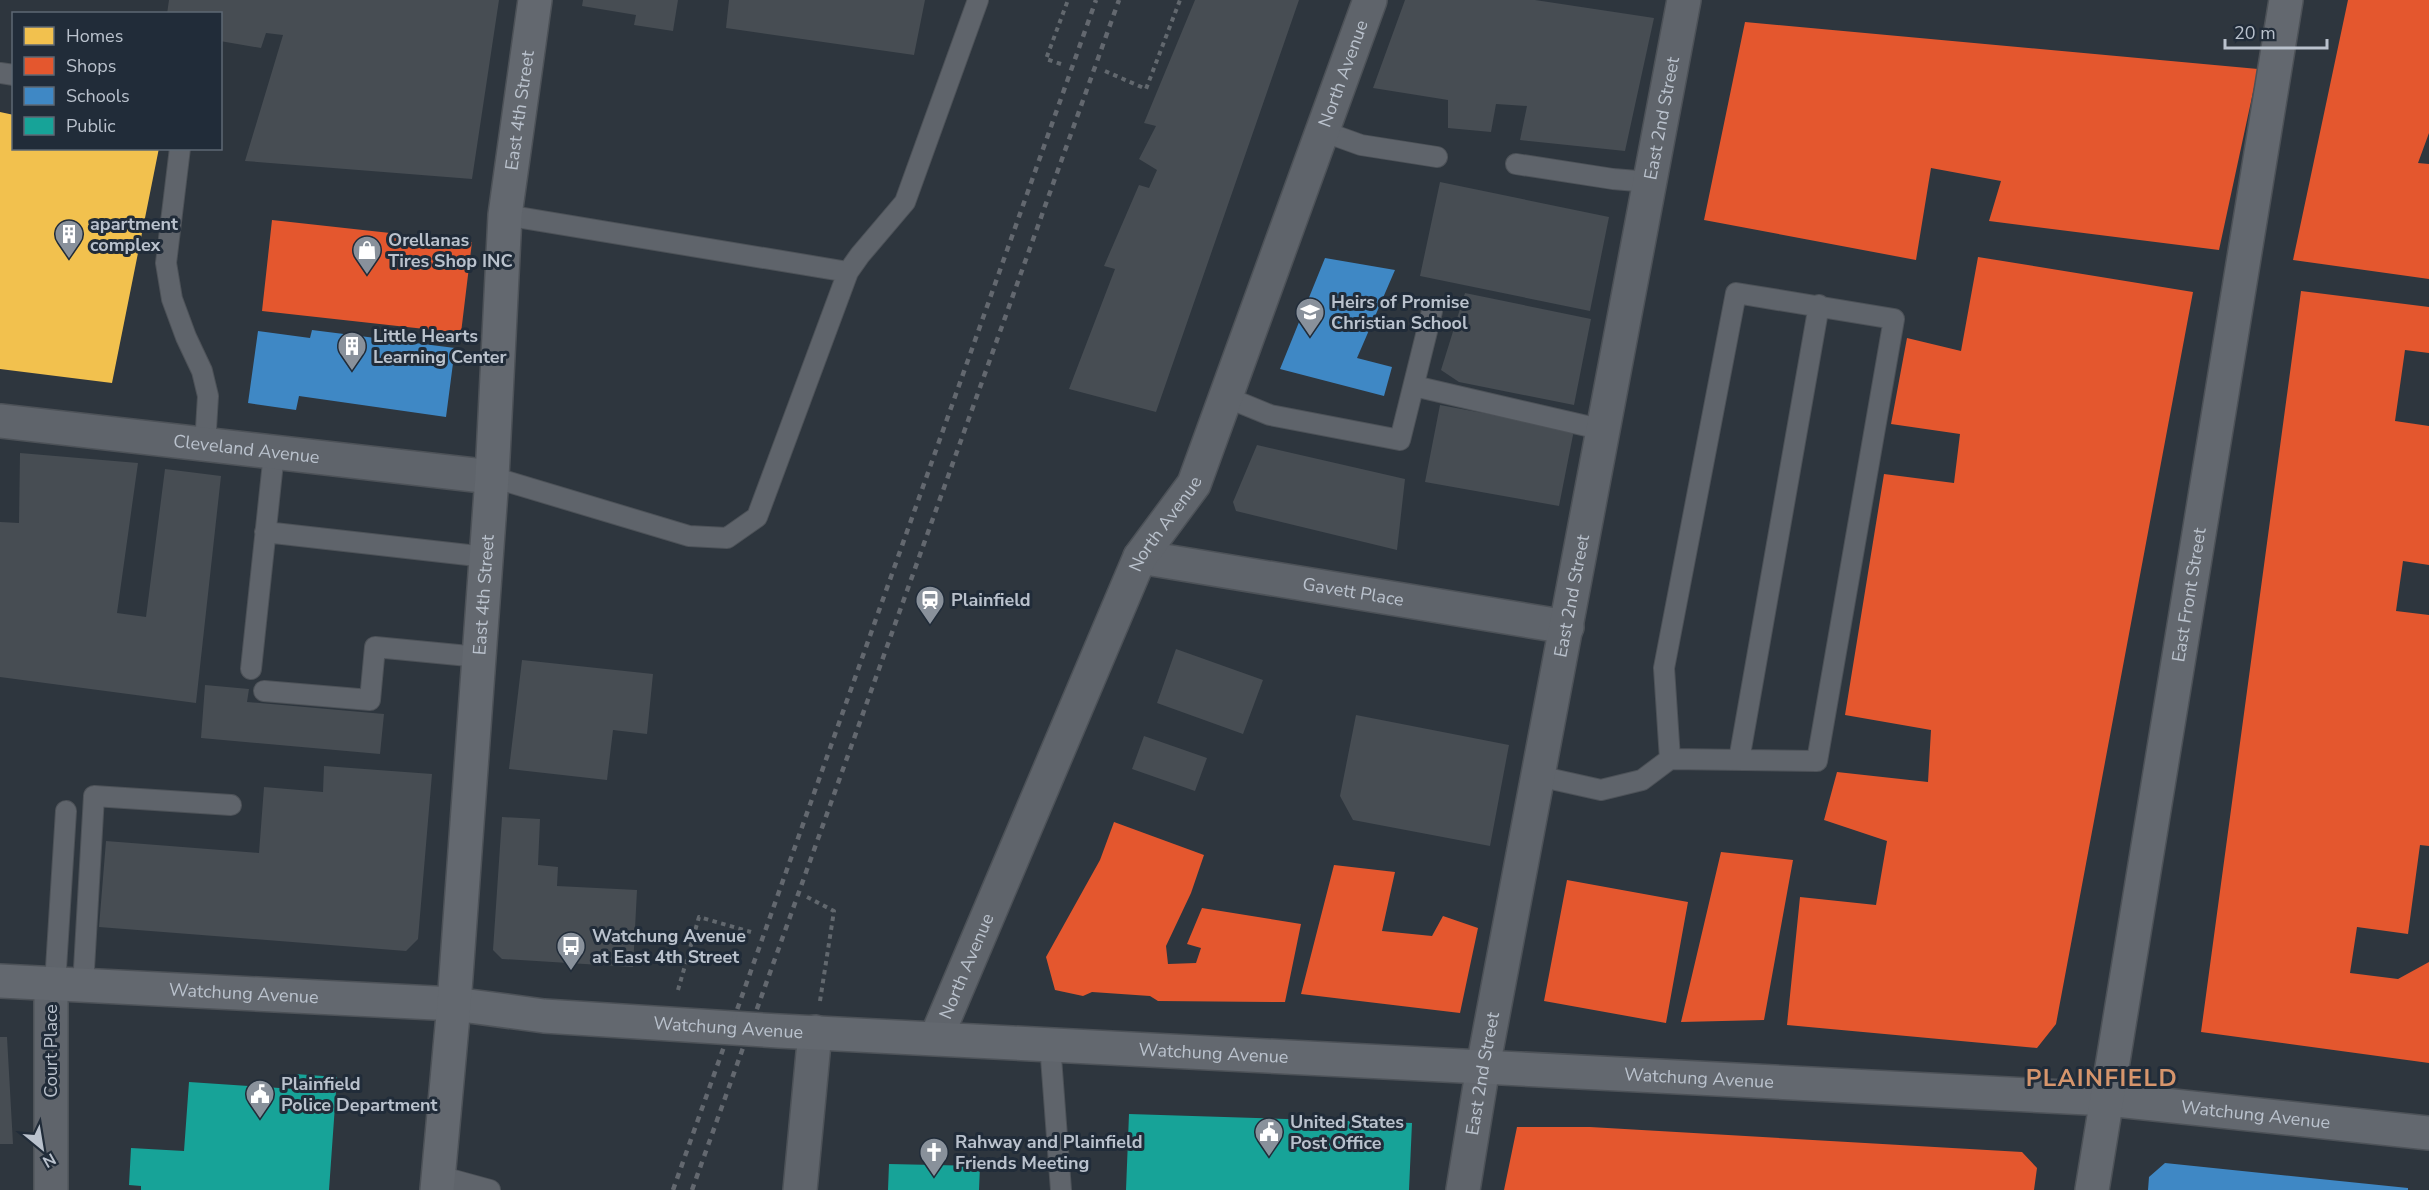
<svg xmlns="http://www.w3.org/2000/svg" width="2429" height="1190" font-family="'Nunito Sans',sans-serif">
<rect width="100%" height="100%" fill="#2e363e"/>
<path fill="#f2c14e" d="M 0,112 L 14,115 L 14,148 L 159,148 L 112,383 L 0,369 Z"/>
<path fill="#e4572e" d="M 2348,0 L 2429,0 L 2429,133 L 2418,163 L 2429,164 L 2429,279 L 2293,260 Z
M 1745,22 L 2258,69 L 2219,250 L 1989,221 L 2001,181 L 1931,168 L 1916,260 L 1704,220 Z
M 272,220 L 472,242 L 461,333 L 262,311 Z
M 1978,257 L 2193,292 L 2056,1024 L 2037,1048 L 1787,1025 L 1800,897 L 1876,905 L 1887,841 L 1824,820 L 1837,772 L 1928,782 L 1931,730 L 1845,715 L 1884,474 L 1954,483 L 1960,434 L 1891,424 L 1907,338 L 1961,351 Z
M 2301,291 L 2429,307 L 2429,353 L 2405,350 L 2395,421 L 2429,426 L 2429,565 L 2403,561 L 2396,611 L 2429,615 L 2429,846 L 2420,845 L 2408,934 L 2357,927 L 2350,973 L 2398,979 L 2429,962 L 2429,1063 L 2201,1032 Z
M 1114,822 L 1204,855 L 1191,893 L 1166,946 L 1168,964 L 1196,963 L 1201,948 L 1187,944 L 1202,908 L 1301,924 L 1285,1002 L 1158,1001 L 1150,996 L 1092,992 L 1083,996 L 1055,990 L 1046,957 L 1100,860 Z
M 1721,852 L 1793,860 L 1764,1020 L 1681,1022 Z
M 1334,865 L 1395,872 L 1382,931 L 1432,936 L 1443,916 L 1478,928 L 1460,1013 L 1301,994 Z
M 1567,880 L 1688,902 L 1666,1023 L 1544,1001 Z
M 1517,1127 L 1590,1127 L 2022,1152 L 2037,1168 L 2034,1190 L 1504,1190 Z"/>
<path fill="#3f88c5" d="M 1325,258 L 1395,270 L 1357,358 L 1392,367 L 1384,396 L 1280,369 Z
M 312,330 L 455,348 L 446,417 L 299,396 L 296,410 L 248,403 L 258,331 L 310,338 Z
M 2165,1163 L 2408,1188 L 2408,1190 L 2148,1190 L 2149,1177 Z"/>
<path fill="#17a398" d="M 295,1074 L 337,1077 L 329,1190 L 141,1190 L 141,1186 L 129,1185 L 131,1148 L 184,1151 L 189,1082 L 294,1089 Z
M 1129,1114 L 1412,1123 L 1409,1190 L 1126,1190 Z
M 889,1164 L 980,1166 L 979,1190 L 888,1190 Z"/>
<path fill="#474d53" d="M 169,0 L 499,0 L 472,179 L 245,161 L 283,35 L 266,33 L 261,48 L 220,41 L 220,14 L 167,14 Z
M 583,0 L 678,0 L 673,31 L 634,25 L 636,15 L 582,6 Z
M 729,0 L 925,0 L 914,55 L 726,28 Z
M 1195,0 L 1299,0 L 1156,412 L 1069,389 L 1115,269 L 1104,266 L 1139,185 L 1149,188 L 1157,170 L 1139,159 L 1156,126 L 1144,123 Z
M 1405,0 L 1535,0 L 1654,18 L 1625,151 L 1520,140 L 1527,106 L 1496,104 L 1491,132 L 1448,128 L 1448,100 L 1373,88 Z
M 1440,182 L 1609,217 L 1590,311 L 1420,276 Z
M 1465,293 L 1591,319 L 1574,405 L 1459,382 L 1441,370 Z
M 1440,405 L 1574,430 L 1559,506 L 1425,482 Z
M 1257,445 L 1405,479 L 1397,550 L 1236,511 L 1233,502 Z
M 20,453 L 138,463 L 117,613 L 146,617 L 165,469 L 221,476 L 196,703 L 0,677 L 0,522 L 19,523 Z
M 1176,649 L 1263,680 L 1243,734 L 1157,703 Z
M 522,660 L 653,674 L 647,734 L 613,730 L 607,780 L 509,769 Z
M 205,685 L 249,689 L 247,702 L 384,714 L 380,754 L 201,738 Z
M 1356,715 L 1509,745 L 1490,846 L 1353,820 L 1340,796 Z
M 1144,736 L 1207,758 L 1195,791 L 1132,769 Z
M 324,766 L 432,774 L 418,939 L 406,951 L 99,927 L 106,841 L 259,853 L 264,787 L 323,792 Z
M 502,817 L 540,819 L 538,865 L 558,867 L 557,886 L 637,890 L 633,967 L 502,959 L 493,950 Z
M 0,1037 L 7,1037 L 13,1144 L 0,1144 Z"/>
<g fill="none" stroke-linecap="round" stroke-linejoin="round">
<g stroke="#4d5258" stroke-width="22">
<path id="lane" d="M 0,73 L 14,75
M 1322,131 L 1361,145 L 1437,157
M 180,148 L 166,263 L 172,299 L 186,337 L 202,371 L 208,396 L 205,445
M 1516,164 L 1613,179 L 1649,182
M 505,215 L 848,272
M 1414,386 L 1604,430
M 1226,397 L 1270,415 L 1400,440 L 1432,311
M 492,477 L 689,536 L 727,538 L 757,517 L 848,272 L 860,255 L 905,202 L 978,0
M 265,532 L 486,557
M 251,669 L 274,453
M 264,691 L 370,700 L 375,647 L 479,657
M 1739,760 L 1819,305
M 1538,776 L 1601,790 L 1642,780 L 1670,759 L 1664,668 L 1736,293 L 1894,319 L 1817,761 L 1670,759
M 55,984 L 66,811
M 83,986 L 94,796 L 231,805
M 1050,1044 L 1061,1190
M 439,1176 L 490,1190"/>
</g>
<g stroke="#4d5258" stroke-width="36">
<g id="street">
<path id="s1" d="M 0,421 L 492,477"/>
<path id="s2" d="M 1140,557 L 1567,627"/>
<path id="s3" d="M 936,1038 L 1140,557 L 1194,484 L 1370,0"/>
<path d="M 51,1190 L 51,983"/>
<path d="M 800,1190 L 815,1032"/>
<path id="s4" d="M 1463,1190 L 1483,1067 L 1684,0"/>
</g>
</g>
<g stroke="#4d5258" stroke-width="36">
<g id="secondary">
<path id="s5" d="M 0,981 L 454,1004 L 544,1016 L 779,1031 L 2107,1099 L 2429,1133"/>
<path id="s6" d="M 437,1190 L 454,1004 L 492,477 L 505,215 L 535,0"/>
<path id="s7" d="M 2092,1190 L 2286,0"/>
</g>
</g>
<path stroke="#62686e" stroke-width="4" stroke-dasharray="4.5 4.5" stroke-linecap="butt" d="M 1061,64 L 1046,59 L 1068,0
M 1105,71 L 1146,89 L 1180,0
M 807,897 L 834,911 L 820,1001
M 678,990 L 699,917 L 751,932"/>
<use href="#lane" stroke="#5f646b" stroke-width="20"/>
<use href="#street" stroke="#5f646b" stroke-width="33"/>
<use href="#secondary" stroke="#63686f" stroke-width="33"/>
<path stroke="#63686f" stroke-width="4.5" stroke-dasharray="6 6" stroke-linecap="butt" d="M 673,1190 L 1096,0
M 692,1190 L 1119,0"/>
</g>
<defs>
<g id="building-pin" transform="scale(1.5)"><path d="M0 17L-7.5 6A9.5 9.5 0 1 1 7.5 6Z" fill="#89919b" stroke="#212c39"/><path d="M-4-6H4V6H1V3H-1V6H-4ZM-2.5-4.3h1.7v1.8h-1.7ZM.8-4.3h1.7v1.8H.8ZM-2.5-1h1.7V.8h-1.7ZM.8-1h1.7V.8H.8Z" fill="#fff"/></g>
<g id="shop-pin" transform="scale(1.5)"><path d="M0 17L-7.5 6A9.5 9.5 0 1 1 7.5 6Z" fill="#89919b" stroke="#212c39"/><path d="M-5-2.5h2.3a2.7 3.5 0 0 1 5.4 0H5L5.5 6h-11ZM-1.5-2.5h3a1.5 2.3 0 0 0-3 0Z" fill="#fff"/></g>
<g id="school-pin" transform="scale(1.5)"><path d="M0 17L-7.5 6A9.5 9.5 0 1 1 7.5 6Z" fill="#89919b" stroke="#212c39"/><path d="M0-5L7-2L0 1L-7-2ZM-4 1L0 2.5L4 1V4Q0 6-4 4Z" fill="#fff"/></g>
<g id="station-pin" transform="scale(1.5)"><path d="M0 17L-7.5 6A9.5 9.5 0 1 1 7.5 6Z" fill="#89919b" stroke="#212c39"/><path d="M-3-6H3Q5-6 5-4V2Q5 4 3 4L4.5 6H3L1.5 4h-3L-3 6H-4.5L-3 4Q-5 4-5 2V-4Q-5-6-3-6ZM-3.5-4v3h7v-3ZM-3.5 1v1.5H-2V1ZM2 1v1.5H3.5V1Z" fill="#fff"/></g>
<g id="bus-pin" transform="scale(1.5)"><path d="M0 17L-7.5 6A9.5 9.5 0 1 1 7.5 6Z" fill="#89919b" stroke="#212c39"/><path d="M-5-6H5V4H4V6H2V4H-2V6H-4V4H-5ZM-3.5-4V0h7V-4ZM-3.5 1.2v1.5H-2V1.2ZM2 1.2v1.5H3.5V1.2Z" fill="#fff"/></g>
<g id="civic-pin" transform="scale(1.5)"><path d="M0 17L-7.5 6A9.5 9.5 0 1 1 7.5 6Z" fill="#89919b" stroke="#212c39"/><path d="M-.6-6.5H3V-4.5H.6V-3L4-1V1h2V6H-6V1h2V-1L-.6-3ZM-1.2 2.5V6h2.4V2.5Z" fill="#fff"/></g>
<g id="church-pin" transform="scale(1.5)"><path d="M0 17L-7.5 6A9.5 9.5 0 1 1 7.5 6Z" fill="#89919b" stroke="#212c39"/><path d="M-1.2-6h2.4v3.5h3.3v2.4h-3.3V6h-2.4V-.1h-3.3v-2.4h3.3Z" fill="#fff"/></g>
</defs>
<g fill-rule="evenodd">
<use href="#building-pin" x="69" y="234"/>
<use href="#shop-pin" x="367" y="250"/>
<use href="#school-pin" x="1310" y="312"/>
<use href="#building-pin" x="352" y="346"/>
<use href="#station-pin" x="930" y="600"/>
<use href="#bus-pin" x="571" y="946"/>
<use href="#civic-pin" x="260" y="1094"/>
<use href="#civic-pin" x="1269" y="1132"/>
<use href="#church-pin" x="934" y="1152"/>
</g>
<g text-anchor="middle" stroke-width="6" stroke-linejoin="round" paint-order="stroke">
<g font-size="18" fill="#bac2cd" stroke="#212c39">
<text dy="6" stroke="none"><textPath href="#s3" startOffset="1050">North Avenue</textPath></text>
<text dy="6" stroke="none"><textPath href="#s6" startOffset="1083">East 4th Street</textPath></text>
<text dy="6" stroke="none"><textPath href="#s4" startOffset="1090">East 2nd Street</textPath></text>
<text dy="6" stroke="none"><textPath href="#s1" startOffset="248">Cleveland Avenue</textPath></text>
<text dy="6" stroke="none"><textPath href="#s3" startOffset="564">North Avenue</textPath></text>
<text dy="6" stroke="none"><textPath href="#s2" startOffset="216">Gavett Place</textPath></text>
<text dy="6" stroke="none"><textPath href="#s6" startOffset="597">East 4th Street</textPath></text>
<text dy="6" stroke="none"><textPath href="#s4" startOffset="604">East 2nd Street</textPath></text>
<text dy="6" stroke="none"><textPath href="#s7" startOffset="603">East Front Street</textPath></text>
<text dy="6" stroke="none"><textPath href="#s3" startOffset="78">North Avenue</textPath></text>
<text dy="6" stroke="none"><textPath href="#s5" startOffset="244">Watchung Avenue</textPath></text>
<text dy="6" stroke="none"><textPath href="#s5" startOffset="730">Watchung Avenue</textPath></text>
<text transform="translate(51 1051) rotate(-90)" y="6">Court Place</text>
<text dy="6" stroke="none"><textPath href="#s5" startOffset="1216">Watchung Avenue</textPath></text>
<text dy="6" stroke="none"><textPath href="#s4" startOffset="118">East 2nd Street</textPath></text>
<text dy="6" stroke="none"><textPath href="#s5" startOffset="1702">Watchung Avenue</textPath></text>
<text dy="6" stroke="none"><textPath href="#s5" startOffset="2260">Watchung Avenue</textPath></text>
</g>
<g font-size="18" font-weight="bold" fill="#bac2cd" stroke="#212c39" text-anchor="start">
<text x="90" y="230">apartment<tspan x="90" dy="21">complex</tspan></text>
<text x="388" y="246">Orellanas<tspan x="388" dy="21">Tires Shop INC</tspan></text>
<text x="1331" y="308">Heirs of Promise<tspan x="1331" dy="21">Christian School</tspan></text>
<text x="373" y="342">Little Hearts<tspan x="373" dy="21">Learning Center</tspan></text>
<text x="951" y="606">Plainfield</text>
<text x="592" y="942">Watchung Avenue<tspan x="592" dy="21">at East 4th Street</tspan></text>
<text x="281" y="1090">Plainfield<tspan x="281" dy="21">Police Department</tspan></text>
<text x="1290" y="1128">United States<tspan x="1290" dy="21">Post Office</tspan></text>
<text x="955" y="1148">Rahway and Plainfield<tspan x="955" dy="21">Friends Meeting</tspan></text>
</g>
<g font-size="24" font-weight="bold" letter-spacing="1.5" fill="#d6956c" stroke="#212c39">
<text x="2102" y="1086">PLAINFIELD</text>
</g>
</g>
<rect x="12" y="12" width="210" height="138" fill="#212c39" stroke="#5e6874" stroke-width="1.5"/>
<rect x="24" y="27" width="30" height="18" fill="#f2c14e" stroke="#5e6874" stroke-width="1.5"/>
<text x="66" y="42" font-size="18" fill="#bac2cd">Homes</text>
<rect x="24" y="57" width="30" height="18" fill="#e4572e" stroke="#5e6874" stroke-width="1.5"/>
<text x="66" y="72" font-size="18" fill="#bac2cd">Shops</text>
<rect x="24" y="87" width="30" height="18" fill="#3f88c5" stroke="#5e6874" stroke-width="1.5"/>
<text x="66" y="102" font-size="18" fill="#bac2cd">Schools</text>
<rect x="24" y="117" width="30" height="18" fill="#17a398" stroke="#5e6874" stroke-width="1.5"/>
<text x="66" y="132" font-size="18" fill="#bac2cd">Public</text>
<g transform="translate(42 1148) rotate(150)" stroke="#212c39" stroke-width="4.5" paint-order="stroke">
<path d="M0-4.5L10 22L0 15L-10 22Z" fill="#bac2cd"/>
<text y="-9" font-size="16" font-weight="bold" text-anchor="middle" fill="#bac2cd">N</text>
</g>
<path d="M2225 39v9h102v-9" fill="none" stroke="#bac2cd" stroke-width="3"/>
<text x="2234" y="39" font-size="18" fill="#bac2cd" stroke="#212c39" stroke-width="4.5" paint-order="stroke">20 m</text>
</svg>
